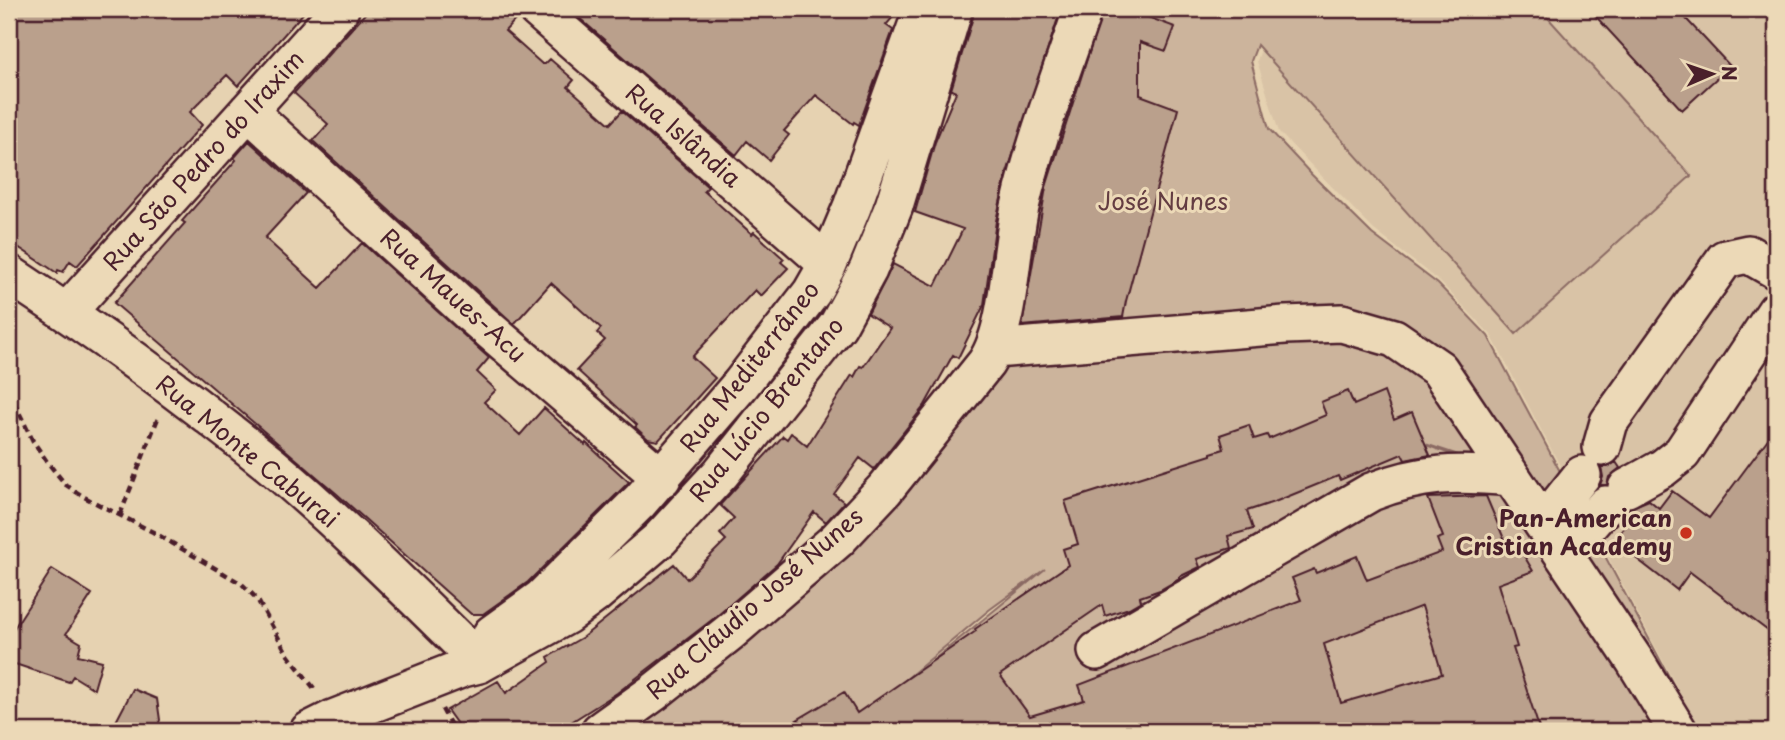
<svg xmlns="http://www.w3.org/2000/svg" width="1785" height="740" font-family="'Playpen Sans',sans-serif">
<rect width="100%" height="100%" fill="#e6d2b1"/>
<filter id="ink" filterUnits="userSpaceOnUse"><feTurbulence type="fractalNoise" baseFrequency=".0143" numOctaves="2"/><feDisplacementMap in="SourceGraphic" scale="14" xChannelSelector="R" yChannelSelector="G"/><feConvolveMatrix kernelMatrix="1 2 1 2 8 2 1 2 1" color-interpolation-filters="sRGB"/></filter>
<g filter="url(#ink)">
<path fill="#d9c3a6" d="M 1275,9 L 1776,9 L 1776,731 L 1700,731 L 1491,335 L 1440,282 L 1373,229 L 1279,132 L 1257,61 Z"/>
<path fill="#ccb49c" stroke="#8b6a64" stroke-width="2" d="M 1089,9 L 1540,9 L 1691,176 L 1516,334 L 1257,45 L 1251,61 L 1269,129 L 1312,175 L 1372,234 L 1438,284 L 1488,336 L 1698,731 L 1681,731 L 1395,334 L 1004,345 Z
M 1340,326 L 1392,341 L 1501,469 L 1413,440 L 1511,477 L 1673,731 L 846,731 L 1045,569 L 989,610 L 844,731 L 603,731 L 726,636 L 987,364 Z"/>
<path fill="#baa08c" stroke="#4a1f2b" stroke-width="2" fill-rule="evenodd" d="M 9,9 L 307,9 L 238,86 L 227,75 L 190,112 L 202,125 L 77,266 L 70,261 L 63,272 L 58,270 L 57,273 L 9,241 Z
M 369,9 L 517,9 L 518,17 L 505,31 L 542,64 L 545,64 L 550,59 L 574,80 L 568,87 L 610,124 L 622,111 L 708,187 L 704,191 L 752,234 L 754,232 L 784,259 L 781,262 L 788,268 L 761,296 L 755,290 L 692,357 L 715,378 L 658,441 L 648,439 L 635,427 L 637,425 L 577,370 L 605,340 L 597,333 L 601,328 L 551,283 L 514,324 L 313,141 L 328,124 L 294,93 Z
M 569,9 L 900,9 L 886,25 L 893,30 L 859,125 L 854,122 L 853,124 L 816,95 L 784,131 L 789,135 L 769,160 L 747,141 L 736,155 Z
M 973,9 L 1061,9 L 1006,176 L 996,221 L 984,305 L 958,358 L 953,355 L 925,405 L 874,469 L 860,458 L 834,494 L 844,502 L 826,522 L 814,512 L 777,564 L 717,616 L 617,693 L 557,731 L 462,731 L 447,710 L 498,681 L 506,693 L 550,662 L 548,657 L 583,637 L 674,564 L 687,579 L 726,540 L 720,534 L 734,518 L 720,505 L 783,436 L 787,439 L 791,433 L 807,446 L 852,375 L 854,377 L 860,366 L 863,367 L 890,328 L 868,314 L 893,264 L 935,286 L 963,229 L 915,212 L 935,142 L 956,92 L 951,90 L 973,17 Z
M 1103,9 L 1126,9 L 1175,27 L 1166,51 L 1140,42 L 1140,95 L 1178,109 L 1126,301 L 1123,317 L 1022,326 L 1046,187 Z
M 1589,9 L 1677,9 L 1730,66 L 1682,110 Z
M 249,141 L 306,193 L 265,238 L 320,288 L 362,243 L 489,358 L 477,372 L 496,390 L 484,402 L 520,435 L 544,408 L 585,445 L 586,443 L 629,482 L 528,582 L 483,614 L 471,614 L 337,494 L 114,303 L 185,223 L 182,221 L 236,160 L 234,158 Z
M 1348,391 L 1354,405 L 1384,392 L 1394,420 L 1412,412 L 1430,455 L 1405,460 L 1402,454 L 1340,480 L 1338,476 L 1277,501 L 1247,511 L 1253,529 L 1228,536 L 1231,548 L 1197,559 L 1200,567 L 1179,577 L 1179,579 L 1160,590 L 1140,597 L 1141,601 L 1129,608 L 1105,616 L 1102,605 L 1000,675 L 1030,716 L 1084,700 L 1079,685 L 1301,600 L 1292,578 L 1314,569 L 1316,573 L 1357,556 L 1367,580 L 1442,552 L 1437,539 L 1443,537 L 1428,498 L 1486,496 L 1507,546 L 1516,542 L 1533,571 L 1498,584 L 1517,647 L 1513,648 L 1540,731 L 820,731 L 797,720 L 844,692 L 857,713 L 976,631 L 975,629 L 1068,565 L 1063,549 L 1078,544 L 1065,501 L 1211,455 L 1211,453 L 1224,449 L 1220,435 L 1249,425 L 1254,439 L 1267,435 L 1269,439 L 1326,415 L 1321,402 ZM 1422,606 L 1442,674 L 1341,703 L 1324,644 Z
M 1776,428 L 1776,637 L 1690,572 L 1677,590 L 1614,541 L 1625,526 L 1620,521 L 1627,509 L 1649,500 L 1659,508 L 1672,491 L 1709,518 Z
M 1616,462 L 1620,468 L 1609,477 L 1607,485 L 1600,485 L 1603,477 L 1601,467 L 1608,467 Z
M 52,569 L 92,594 L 66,634 L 81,643 L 78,655 L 102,661 L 94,689 L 73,676 L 69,682 L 9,662 L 9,636 Z
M 133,689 L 157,699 L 160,720 L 156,731 L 111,731 Z"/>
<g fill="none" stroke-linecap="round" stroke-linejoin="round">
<g stroke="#4a1f2b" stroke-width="42">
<path id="minor" d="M 537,9 L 828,264
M 248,111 L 472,315 L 662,478
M 9,274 C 99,333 187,397 271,465 C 340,523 405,588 469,651 L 479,664
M 67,312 L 340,9
M 995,349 L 1285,325 L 1342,323 L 1394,338 L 1439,369 L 1635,661 L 1678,731
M 1602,447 L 1609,422 L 1725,259 L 1748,254 L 1776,270
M 1627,488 L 1663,468 L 1682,453 L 1776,311
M 1543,524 L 1582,475
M 1563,554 L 1606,505
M 492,634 L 542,598 L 640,501 L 741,384 L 812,292 L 828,264 L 852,207 L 923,9
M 1097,651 L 1371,492 C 1422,472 1457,472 1511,477
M 309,731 L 333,719 L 463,668 L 479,664 L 567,615 L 594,595 L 660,539 L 721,473 L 838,325 L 868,270 L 894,206 L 953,11 L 950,9
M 600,731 L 653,693 L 730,632 L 837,540 L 885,489 L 986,363 C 1010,327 1010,251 1020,207 C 1035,140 1061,74 1083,9"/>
</g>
<path stroke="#4a1f2b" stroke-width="4.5" stroke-dasharray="7 5" stroke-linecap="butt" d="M 9,392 L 33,441 L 48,463 L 66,485 L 84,497 L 153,532 L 242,584 L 257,599 L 288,655 L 317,692
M 120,515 L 158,418
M 442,709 L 454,731"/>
<use href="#minor" stroke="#ecd9b7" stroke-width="37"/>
</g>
</g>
<circle fill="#c8321e" stroke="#ecd9b7" stroke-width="2.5" cx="1686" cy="533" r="7"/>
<g text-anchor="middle" stroke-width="6" stroke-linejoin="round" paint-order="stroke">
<g font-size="24" fill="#4a1f2b" stroke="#ecd9b7">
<text transform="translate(683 136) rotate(41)" y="8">Rua Islândia</text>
<text transform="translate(204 161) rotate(-48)" y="8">Rua São Pedro do Iraxim</text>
<text transform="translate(453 296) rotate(42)" y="8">Rua Maues-Acu</text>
<text transform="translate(750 367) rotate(-52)" y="8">Rua Mediterrâneo</text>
<text transform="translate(767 410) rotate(-51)" y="8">Rua Lúcio Brentano</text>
<text transform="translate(247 452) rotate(39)" y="8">Rua Monte Caburai</text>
<text transform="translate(755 604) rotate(-41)" y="8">Rua Cláudio José Nunes</text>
</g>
<g font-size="24" fill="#643d42" stroke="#ecd9b7">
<text x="1163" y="210">José Nunes</text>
</g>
<g font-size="24" font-weight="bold" fill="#4a1f2b" stroke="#ecd9b7" text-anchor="end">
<text x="1672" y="527">Pan-American<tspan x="1672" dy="28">Cristian Academy</tspan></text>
</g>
</g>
<rect width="1785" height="740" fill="none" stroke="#ecd9b7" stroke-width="35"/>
<rect x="18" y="18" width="1750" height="705" fill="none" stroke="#4a1f2b" stroke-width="2.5" filter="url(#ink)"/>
<g transform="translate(1712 74) rotate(88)" stroke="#ecd9b7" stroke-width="5" paint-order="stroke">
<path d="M0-5L12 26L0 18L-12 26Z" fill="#4a1f2b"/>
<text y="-10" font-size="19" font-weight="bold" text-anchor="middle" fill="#4a1f2b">N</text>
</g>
</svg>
